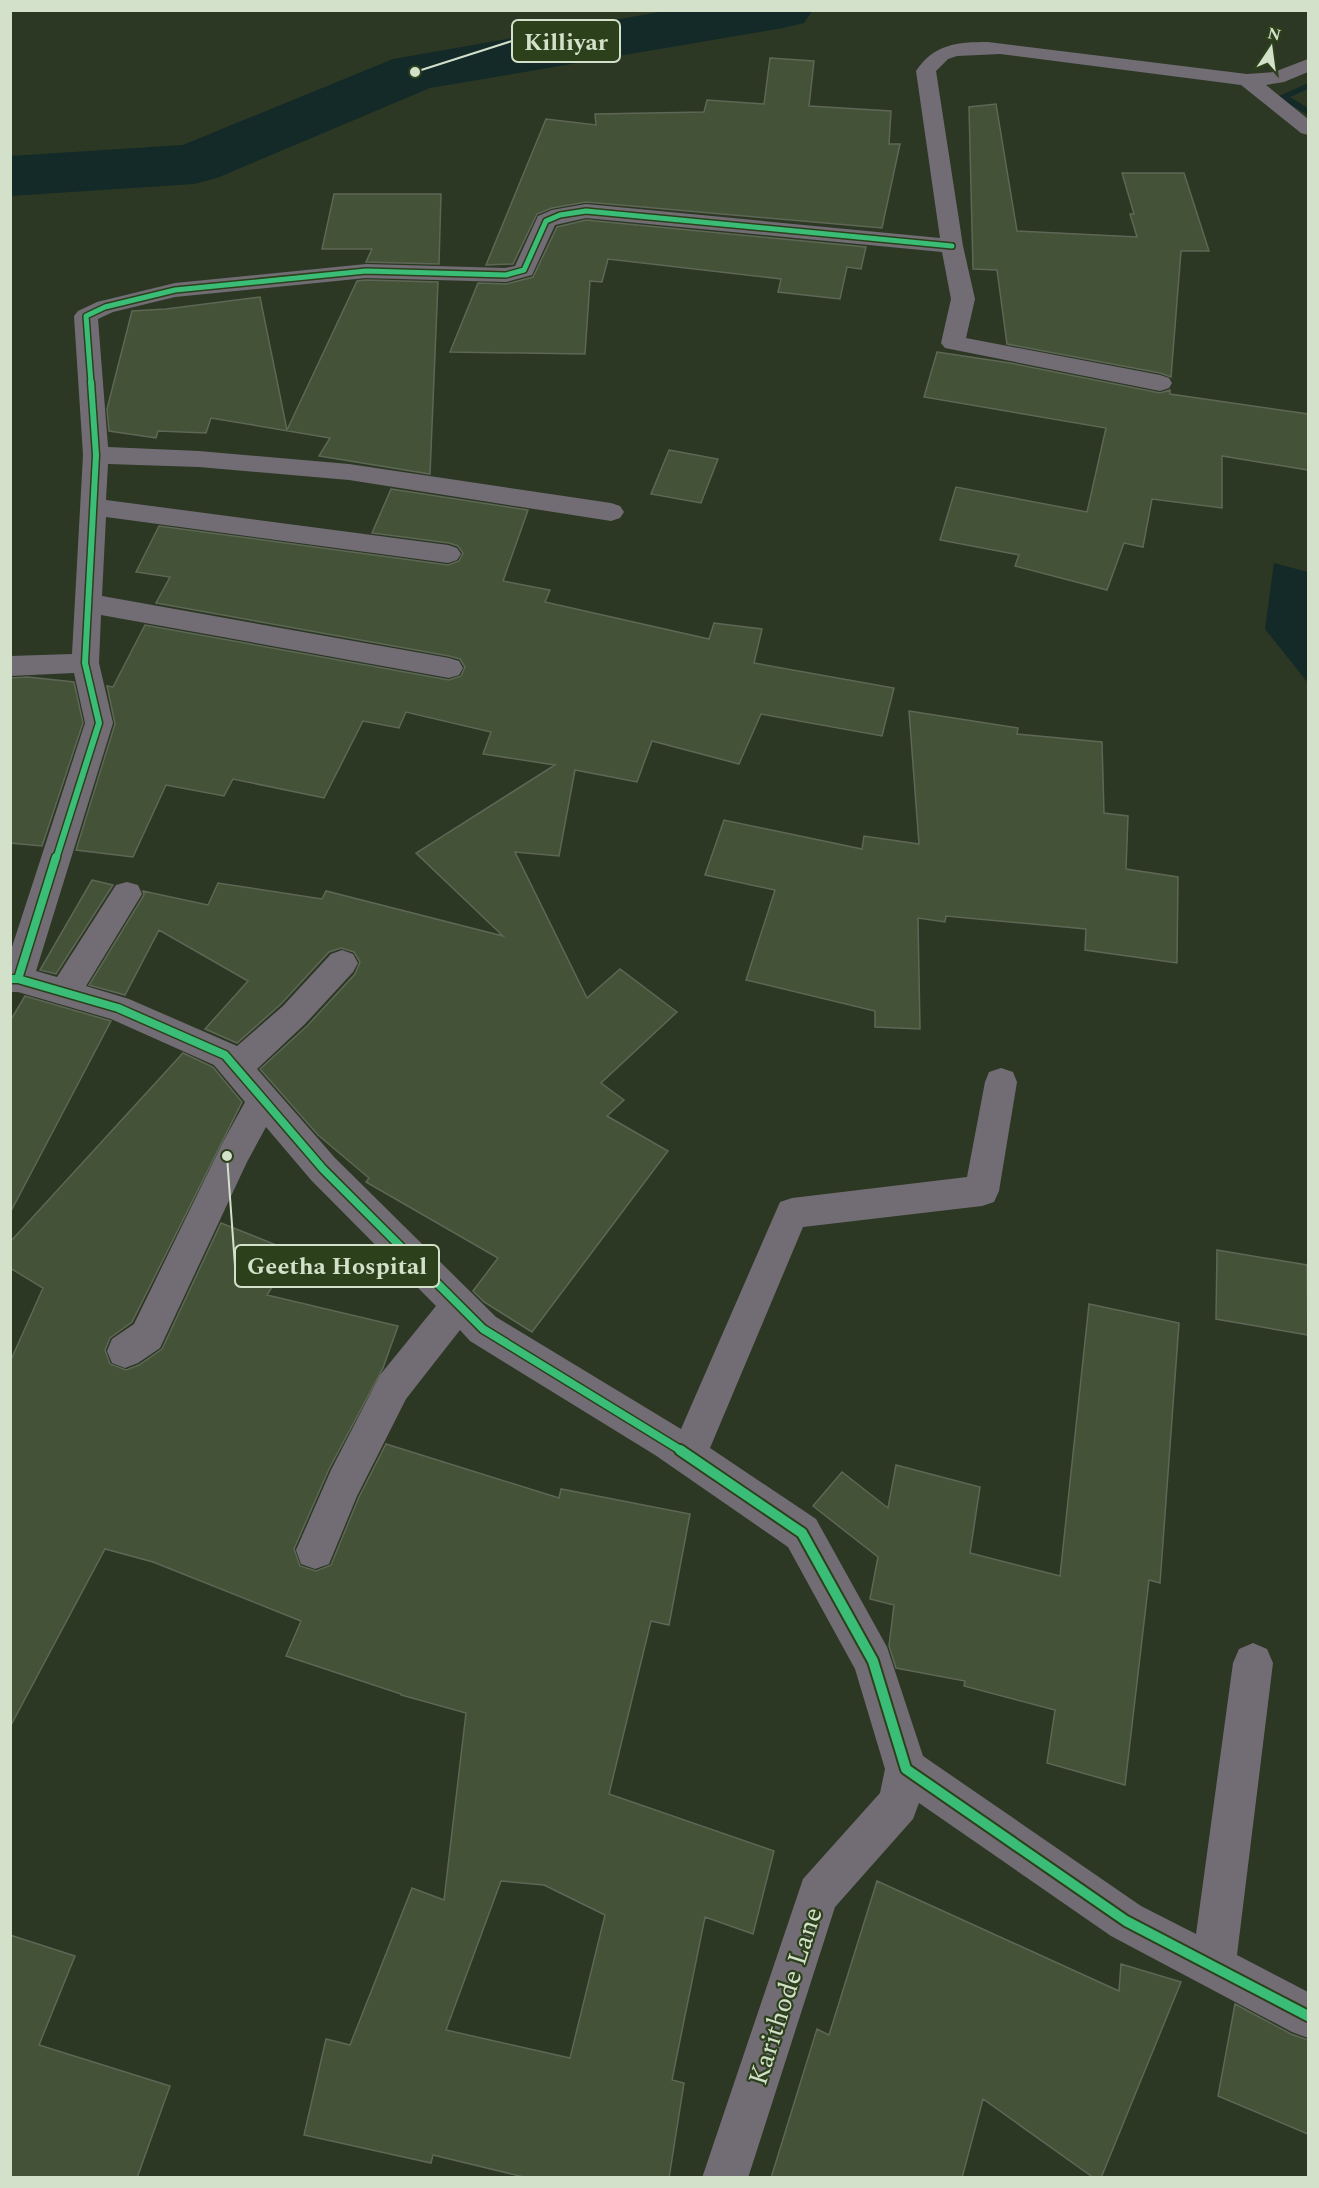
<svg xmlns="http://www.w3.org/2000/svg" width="1319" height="2188" font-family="Spectral,serif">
<rect width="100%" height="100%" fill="#2c3823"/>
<path fill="#132a28" d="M 1274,563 L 1308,572 L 1308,683 L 1265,629 Z"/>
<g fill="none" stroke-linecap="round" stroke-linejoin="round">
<path fill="#132a28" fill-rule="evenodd" d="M 1308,83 L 1308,89 L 1290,97 L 1308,108 L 1308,115 L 1277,97 Z"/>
<path fill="#132a28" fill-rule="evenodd" d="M 671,10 L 813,10 L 804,23 L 783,28 L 430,88 L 217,178 L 194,184 L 10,196 L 10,156 L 183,145 L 393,59 Z"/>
</g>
<path fill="#445238" stroke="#5e6756" stroke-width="1.5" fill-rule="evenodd" d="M 770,58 L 814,61 L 809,106 L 891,111 L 889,144 L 900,144 L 882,228 L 586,202 L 552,208 L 537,214 L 513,264 L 486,265 L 546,119 L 596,125 L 595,114 L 704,112 L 707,100 L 764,104 Z
M 996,104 L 1017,231 L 1137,237 L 1130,214 L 1134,214 L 1122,173 L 1184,173 L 1209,251 L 1181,251 L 1171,377 L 1160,373 L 1007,344 L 997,270 L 973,269 L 969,107 Z
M 334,194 L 441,194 L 439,264 L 366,262 L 372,249 L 322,249 Z
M 586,220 L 866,247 L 861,269 L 847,267 L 840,299 L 778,292 L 781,279 L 608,259 L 602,282 L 590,281 L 585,354 L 450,352 L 478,283 L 506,284 L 533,277 L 557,227 Z
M 366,280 L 438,282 L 430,474 L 319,456 L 330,438 L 211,418 L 206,433 L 158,431 L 156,438 L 109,431 L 107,409 L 132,311 L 166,309 L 260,297 L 287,430 L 357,281 Z
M 937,352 L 1010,363 L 1160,393 L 1170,390 L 1170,394 L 1308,414 L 1308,470 L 1222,456 L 1222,508 L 1152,499 L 1143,547 L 1124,543 L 1107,590 L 1015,566 L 1019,555 L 940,540 L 956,487 L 1087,512 L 1106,428 L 924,397 Z
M 669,450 L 718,459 L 701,503 L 651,494 Z
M 391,489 L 528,510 L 503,581 L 550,590 L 545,602 L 709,639 L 714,623 L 762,629 L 754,663 L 894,688 L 882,736 L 761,714 L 739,764 L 652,741 L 637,782 L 575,770 L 559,856 L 515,852 L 587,998 L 620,969 L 677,1012 L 601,1083 L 624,1100 L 607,1116 L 668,1151 L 532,1332 L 484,1302 L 473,1291 L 498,1258 L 366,1182 L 369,1178 L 318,1135 L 260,1069 L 307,1026 L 355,974 L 360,962 L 354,952 L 341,948 L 329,952 L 281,1004 L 237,1043 L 205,1029 L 248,981 L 159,930 L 125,995 L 89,985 L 144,895 L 143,891 L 208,905 L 218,883 L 322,899 L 326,891 L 503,936 L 416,853 L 555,765 L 483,754 L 491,732 L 406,712 L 399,728 L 363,721 L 324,798 L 233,779 L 224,796 L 166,785 L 133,857 L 76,850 L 115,724 L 107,686 L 113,687 L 145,625 L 449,680 L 461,676 L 465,667 L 460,659 L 449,656 L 156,603 L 170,577 L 136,572 L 159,526 L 448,565 L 459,561 L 463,553 L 458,546 L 449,543 L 372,533 Z
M 28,677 L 74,682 L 83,723 L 42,846 L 10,843 L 10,678 Z
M 909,711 L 1018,728 L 1017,734 L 1102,742 L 1104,813 L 1128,816 L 1126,869 L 1178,877 L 1177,963 L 1085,950 L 1086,929 L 946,916 L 945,922 L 918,918 L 920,1029 L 875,1027 L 875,1011 L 746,980 L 775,890 L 705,875 L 724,820 L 862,849 L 864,836 L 919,844 Z
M 92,880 L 113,885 L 56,974 L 40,970 Z
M 25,996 L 111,1021 L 10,1213 L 10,1021 Z
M 183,1053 L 213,1067 L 242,1102 L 132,1322 L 110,1338 L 105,1350 L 110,1364 L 126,1370 L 139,1365 L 162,1349 L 221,1223 L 294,1252 L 267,1295 L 398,1326 L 383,1368 L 329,1469 L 294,1549 L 300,1566 L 316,1571 L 331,1565 L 359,1497 L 386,1444 L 559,1498 L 561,1489 L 690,1514 L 669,1625 L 651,1621 L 609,1794 L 774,1851 L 753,1934 L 705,1917 L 672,2080 L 684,2083 L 669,2178 L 528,2178 L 433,2155 L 431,2163 L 304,2135 L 326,2039 L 350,2045 L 412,1888 L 444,1900 L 466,1713 L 401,1695 L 401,1694 L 286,1656 L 301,1621 L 153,1562 L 105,1549 L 10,1727 L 10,1362 L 43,1288 L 10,1268 L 10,1242 ZM 501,1881 L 544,1885 L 605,1915 L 570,2058 L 446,2030 Z
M 1217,1250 L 1307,1265 L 1308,1335 L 1216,1319 Z
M 1089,1304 L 1179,1323 L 1160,1583 L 1149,1580 L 1125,1785 L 1047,1763 L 1055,1710 L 964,1686 L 965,1681 L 896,1668 L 889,1646 L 894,1605 L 870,1599 L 878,1557 L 813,1506 L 842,1472 L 888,1508 L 896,1465 L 980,1487 L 970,1553 L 1060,1576 Z
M 877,1881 L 1119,1991 L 1121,1964 L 1181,1982 L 1101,2178 L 1094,2178 L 983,2099 L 962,2178 L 771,2178 L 817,2029 L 829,2035 Z
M 10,1935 L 75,1956 L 39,2045 L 170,2086 L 137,2178 L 10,2178 Z
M 1235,2004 L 1291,2034 L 1308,2040 L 1308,2134 L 1218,2096 Z"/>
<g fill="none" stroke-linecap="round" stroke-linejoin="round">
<path fill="#726d75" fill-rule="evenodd" d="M 988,42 L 1247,74 L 1274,72 L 1308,59 L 1308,72 L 1284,82 L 1266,85 L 1308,119 L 1308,135 L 1301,133 L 1241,85 L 1000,54 L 957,56 L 948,59 L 936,71 L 963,246 L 975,299 L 966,338 L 1160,375 L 1169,378 L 1172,383 L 1169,388 L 1160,391 L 945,348 L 941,343 L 951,299 L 942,252 L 586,218 L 555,225 L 532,275 L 506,282 L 366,278 L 175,297 L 113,312 L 98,319 L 108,447 L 199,451 L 349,464 L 611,503 L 620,506 L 624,512 L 620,518 L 611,521 L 349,480 L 199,467 L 108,464 L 106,500 L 448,545 L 457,548 L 461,554 L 457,560 L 448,563 L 106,517 L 102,596 L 449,658 L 459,661 L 463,668 L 459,675 L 449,678 L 101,615 L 99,663 L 113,723 L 36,971 L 57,977 L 116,885 L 127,882 L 138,885 L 142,894 L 86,986 L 129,999 L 237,1046 L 283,1006 L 331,954 L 342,950 L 353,954 L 358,963 L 353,972 L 305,1024 L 257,1069 L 335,1158 L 496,1317 L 681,1429 L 780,1202 L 792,1198 L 967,1177 L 985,1082 L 989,1072 L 1001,1068 L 1013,1072 L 1017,1082 L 999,1191 L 994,1202 L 982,1206 L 803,1227 L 710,1448 L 816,1519 L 887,1647 L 923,1756 L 1141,1906 L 1196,1934 L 1233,1663 L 1239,1649 L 1253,1643 L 1267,1649 L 1273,1663 L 1237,1955 L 1308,1992 L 1308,2038 L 1292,2032 L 1111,1936 L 919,1803 L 913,1819 L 835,1907 L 748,2178 L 702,2178 L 803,1879 L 880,1793 L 885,1769 L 855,1669 L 788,1547 L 655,1455 L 470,1341 L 460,1330 L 406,1399 L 357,1496 L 329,1564 L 315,1569 L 301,1564 L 296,1550 L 331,1470 L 380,1375 L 436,1306 L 311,1180 L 266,1127 L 247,1162 L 160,1348 L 138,1363 L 125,1368 L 112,1363 L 107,1351 L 112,1339 L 134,1324 L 223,1142 L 245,1102 L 214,1065 L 111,1019 L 18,992 L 10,992 L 10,953 L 85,723 L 74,673 L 10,676 L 10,656 L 72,654 L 83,455 L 74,316 L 78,311 L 97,302 L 175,283 L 366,264 L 505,268 L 515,266 L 538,216 L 552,210 L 586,204 L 940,238 L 916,71 C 934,44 957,42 988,42 Z"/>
<g stroke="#2b401b" stroke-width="8">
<path id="cycleway-far3" d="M 91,383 L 86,316 L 105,307 L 175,290 L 366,271 L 506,275 L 524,270 L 546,221 L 560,215 L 586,211 L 952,246"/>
</g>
<g stroke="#2b401b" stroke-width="9">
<path id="cycleway-far2" d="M 56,859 L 99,723 L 85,663 L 96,455 L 91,382"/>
</g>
<g stroke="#2b401b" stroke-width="11">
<path id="cycleway-far1" d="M 10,979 L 18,979 L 118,1008 L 225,1055 L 323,1169 L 483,1329 L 682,1451
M 18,979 L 56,857"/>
</g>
<g stroke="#2b401b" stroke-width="14">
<path id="cycleway" d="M 680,1450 L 802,1533 L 873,1661 L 906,1769 L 1126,1921 L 1308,2016"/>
</g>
<use href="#cycleway-far3" stroke="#3abd76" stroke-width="5"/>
<use href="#cycleway-far2" stroke="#3abd76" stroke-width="6"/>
<use href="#cycleway-far1" stroke="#3abd76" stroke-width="8"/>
<use href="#cycleway" stroke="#3abd76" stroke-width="10"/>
</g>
<g text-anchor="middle" stroke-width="4.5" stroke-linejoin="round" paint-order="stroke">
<g font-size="27" fill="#d3e1cb" stroke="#2b401b">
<text transform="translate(785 1996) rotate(-72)" y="9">Karithode Lane</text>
</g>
</g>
<path fill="none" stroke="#d3e1cb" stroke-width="2" d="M415 72L512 41M227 1156L235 1266"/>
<g fill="#d3e1cb" stroke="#2b401b" stroke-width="2">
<circle cx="415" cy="72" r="6"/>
<circle cx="227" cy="1156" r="6"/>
</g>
<g fill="#2b401b" stroke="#d3e1cb" stroke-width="2">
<rect x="512" y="20" width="108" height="42" rx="6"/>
<rect x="235" y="1245" width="204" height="42" rx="6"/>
</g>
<g font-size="24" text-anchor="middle" font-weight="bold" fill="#d3e1cb">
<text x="566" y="50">Killiyar</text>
<text x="337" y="1274">Geetha Hospital</text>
</g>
<rect width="1319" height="2188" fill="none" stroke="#d3e1cb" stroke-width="24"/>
<g transform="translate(1271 48) rotate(13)" stroke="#2b401b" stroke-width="4.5" paint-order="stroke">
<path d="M0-4.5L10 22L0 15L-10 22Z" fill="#d3e1cb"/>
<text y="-9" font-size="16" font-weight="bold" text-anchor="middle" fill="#d3e1cb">N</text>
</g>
</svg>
